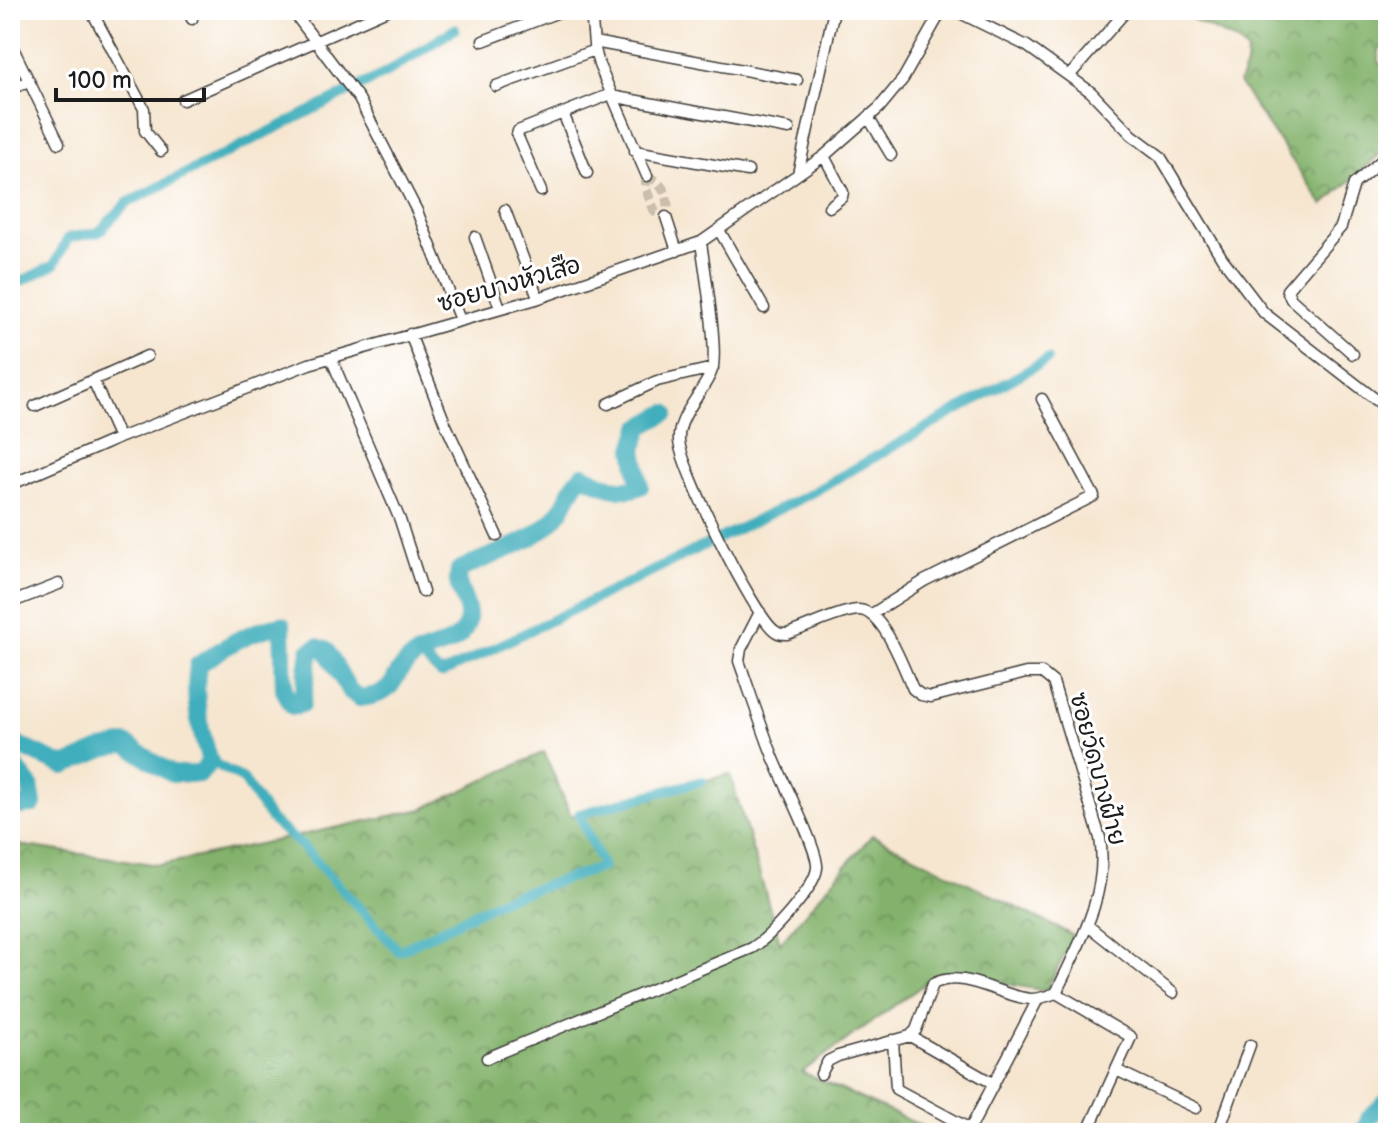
<svg xmlns="http://www.w3.org/2000/svg" width="1398" height="1143" font-family="'Balsamiq Sans','Playpen Sans Thai',sans-serif">
<defs>
<pattern id="forest-crowns" width="20" height="18" patternUnits="userSpaceOnUse" patternTransform="scale(2)"><rect width="20" height="18" fill="#83b26c"/><path d="M2 6a3 3 0 1 1 6 0M12 15a3 3 0 1 1 6 0" fill="none" stroke="#6a9058"/></pattern>
</defs>
<rect width="100%" height="100%" fill="#fff"/>
<filter id="ink" filterUnits="userSpaceOnUse"><feTurbulence type="fractalNoise" baseFrequency=".0125" numOctaves="2"/><feDisplacementMap in="SourceGraphic" scale="16" xChannelSelector="R" yChannelSelector="G"/><feConvolveMatrix kernelMatrix="1 2 1 2 8 2 1 2 1" color-interpolation-filters="sRGB"/></filter>
<filter id="wash" filterUnits="userSpaceOnUse"><feTurbulence type="fractalNoise" baseFrequency=".006" numOctaves="4" result="noise"/><feDisplacementMap in="SourceGraphic" scale="32" xChannelSelector="R" yChannelSelector="G"/><feGaussianBlur stdDeviation="1.8" result="paint"/><feColorMatrix in="noise" values="0 0 0 0 0 0 0 0 0 0 0 0 0 0 0 0 0 1.4 0 .05"/><feComposite in="paint" operator="in"/></filter>
<g filter="url(#wash)">
<rect width="100%" height="100%" fill="#f6e6d0"/>
<path fill="url(#forest-crowns)" stroke="#506744" stroke-width="2" d="M 1175,10 L 1388,10 L 1388,42 L 1379,50 L 1379,62 L 1388,71 L 1388,147 L 1323,205 L 1239,83 L 1246,66 L 1247,51 L 1236,41 Z
M 544,752 L 571,816 L 730,774 L 780,943 L 872,835 L 1074,936 L 1046,991 L 941,972 L 802,1072 L 937,1133 L 10,1133 L 10,844 L 160,865 L 423,809 Z"/>
<g fill="none" stroke-linecap="round" stroke-linejoin="round">
<path stroke="#3faebc" stroke-width="10" d="M 10,287 L 54,265 L 68,238 L 99,232 L 127,203 L 386,73 L 455,29
M 419,654 L 441,674 L 806,496 L 1048,359
M 210,761 L 243,779 L 270,819 L 302,846 L 399,951 L 503,899 L 603,867 L 579,814 L 702,781"/>
<path stroke="#3faebc" stroke-width="18" d="M 10,751 L 16,744 L 64,766 L 103,749 L 126,744 L 172,774 L 200,774 L 210,761 C 199,728 193,699 198,665 C 225,647 249,630 282,625 L 284,690 L 293,706 L 302,704 L 310,651 L 317,647 L 326,650 L 349,690 L 359,698 C 405,693 385,675 416,656 C 431,647 454,647 464,630 C 475,613 461,598 458,582 C 457,578 459,574 459,570 C 490,554 528,546 553,520 C 570,503 567,489 583,475 C 601,484 621,495 640,486 L 634,449 L 641,427 L 666,413
M 10,760 L 30,785 L 33,804 L 16,807 L 10,803
M 1364,1133 L 1370,1117 L 1388,1101"/>
</g>
</g>
<g filter="url(#ink)">
<g fill="none" stroke-linecap="round" stroke-linejoin="round">
<path stroke="#cabeac" stroke-width="10" stroke-dasharray="10 5" stroke-linecap="butt" d="M 647,176 C 665,184 670,199 666,217 L 655,212 L 645,187 Z"/>
<g stroke="#3d3a37" stroke-width="13">
<path id="minor" d="M 91,10 L 144,109 L 145,131 L 161,151
M 188,10 L 192,19
M 292,10 L 359,99 L 417,211 L 460,320
M 591,10 L 594,45 L 599,65 L 647,176
M 954,10 L 1027,46 L 1091,92 L 1132,135 L 1160,156 L 1222,258 L 1264,313 L 1388,409
M 483,41 L 564,10
M 10,42 L 59,143
M 594,42 L 797,80
M 1070,75 L 1127,10
M 496,86 L 595,50
M 10,90 L 29,81
M 611,96 L 789,129
M 183,100 L 387,10
M 563,113 L 587,173
M 868,117 L 891,155
M 635,151 L 748,171
M 824,156 L 843,192 L 842,197 L 829,207
M 798,174 L 834,10
M 541,191 L 517,135 L 518,131 L 611,94
M 505,210 L 538,298
M 666,217 L 677,251
M 719,230 L 764,308
M 475,237 L 500,308
M 701,242 C 704,266 719,352 712,370 C 704,393 677,415 679,441 C 681,468 754,617 775,631 C 779,634 781,634 787,634 C 805,628 840,611 858,610 C 883,609 904,669 913,689 L 921,695 L 931,697 L 1026,673 L 1042,673 L 1053,682 L 1100,838 C 1109,895 1079,943 1056,993 L 1131,1037 L 1087,1133
M 410,334 L 445,423 L 497,536
M 1353,354 L 1291,299 L 1287,290 L 1341,227 L 1354,184 L 1388,155
M 331,358 L 400,520 L 423,592
M 93,380 L 119,438
M 608,404 L 657,381 L 713,368
M 35,406 L 147,356
M 10,485 L 119,438 L 309,364 L 536,299 L 701,242 L 824,156 L 879,108 L 903,79 L 942,10
M 10,603 L 59,584
M 872,614 L 924,581 L 1094,496 L 1042,399
M 1087,925 L 1173,993
M 910,1036 L 994,1084
M 893,1040 L 896,1089 L 970,1129 L 1038,999
M 487,1058 L 752,948 C 770,937 815,888 817,868 C 819,850 780,776 772,754 C 760,723 750,692 739,661 L 741,649 L 760,612
M 1116,1070 L 1196,1108
M 821,1074 L 828,1061 L 838,1056 L 910,1036 L 916,1030 L 933,984 C 964,968 1000,997 1031,999 C 1040,999 1048,996 1056,993
M 1218,1133 L 1250,1045"/>
</g>
<use href="#minor" stroke="#fff" stroke-width="10"/>
</g>
</g>
<g text-anchor="middle" stroke-width="6" stroke-linejoin="round" paint-order="stroke">
<g font-size="24" fill="#1c1c1c" stroke="#fff">
<text transform="translate(509 284) rotate(-16)" y="8">ซอยบางหัวเสือ</text>
<text transform="translate(1098 769) rotate(75)" y="8">ซอยวัดบางฝ้าย</text>
</g>
</g>
<rect width="1398" height="1143" fill="none" stroke="#fff" stroke-width="40"/>
<path d="M56 88v12h148v-12" fill="none" stroke="#1c1c1c" stroke-width="4"/>
<text x="68" y="88" font-size="24" fill="#1c1c1c" stroke="#ffffff" stroke-width="6" paint-order="stroke">100 m</text>
</svg>
